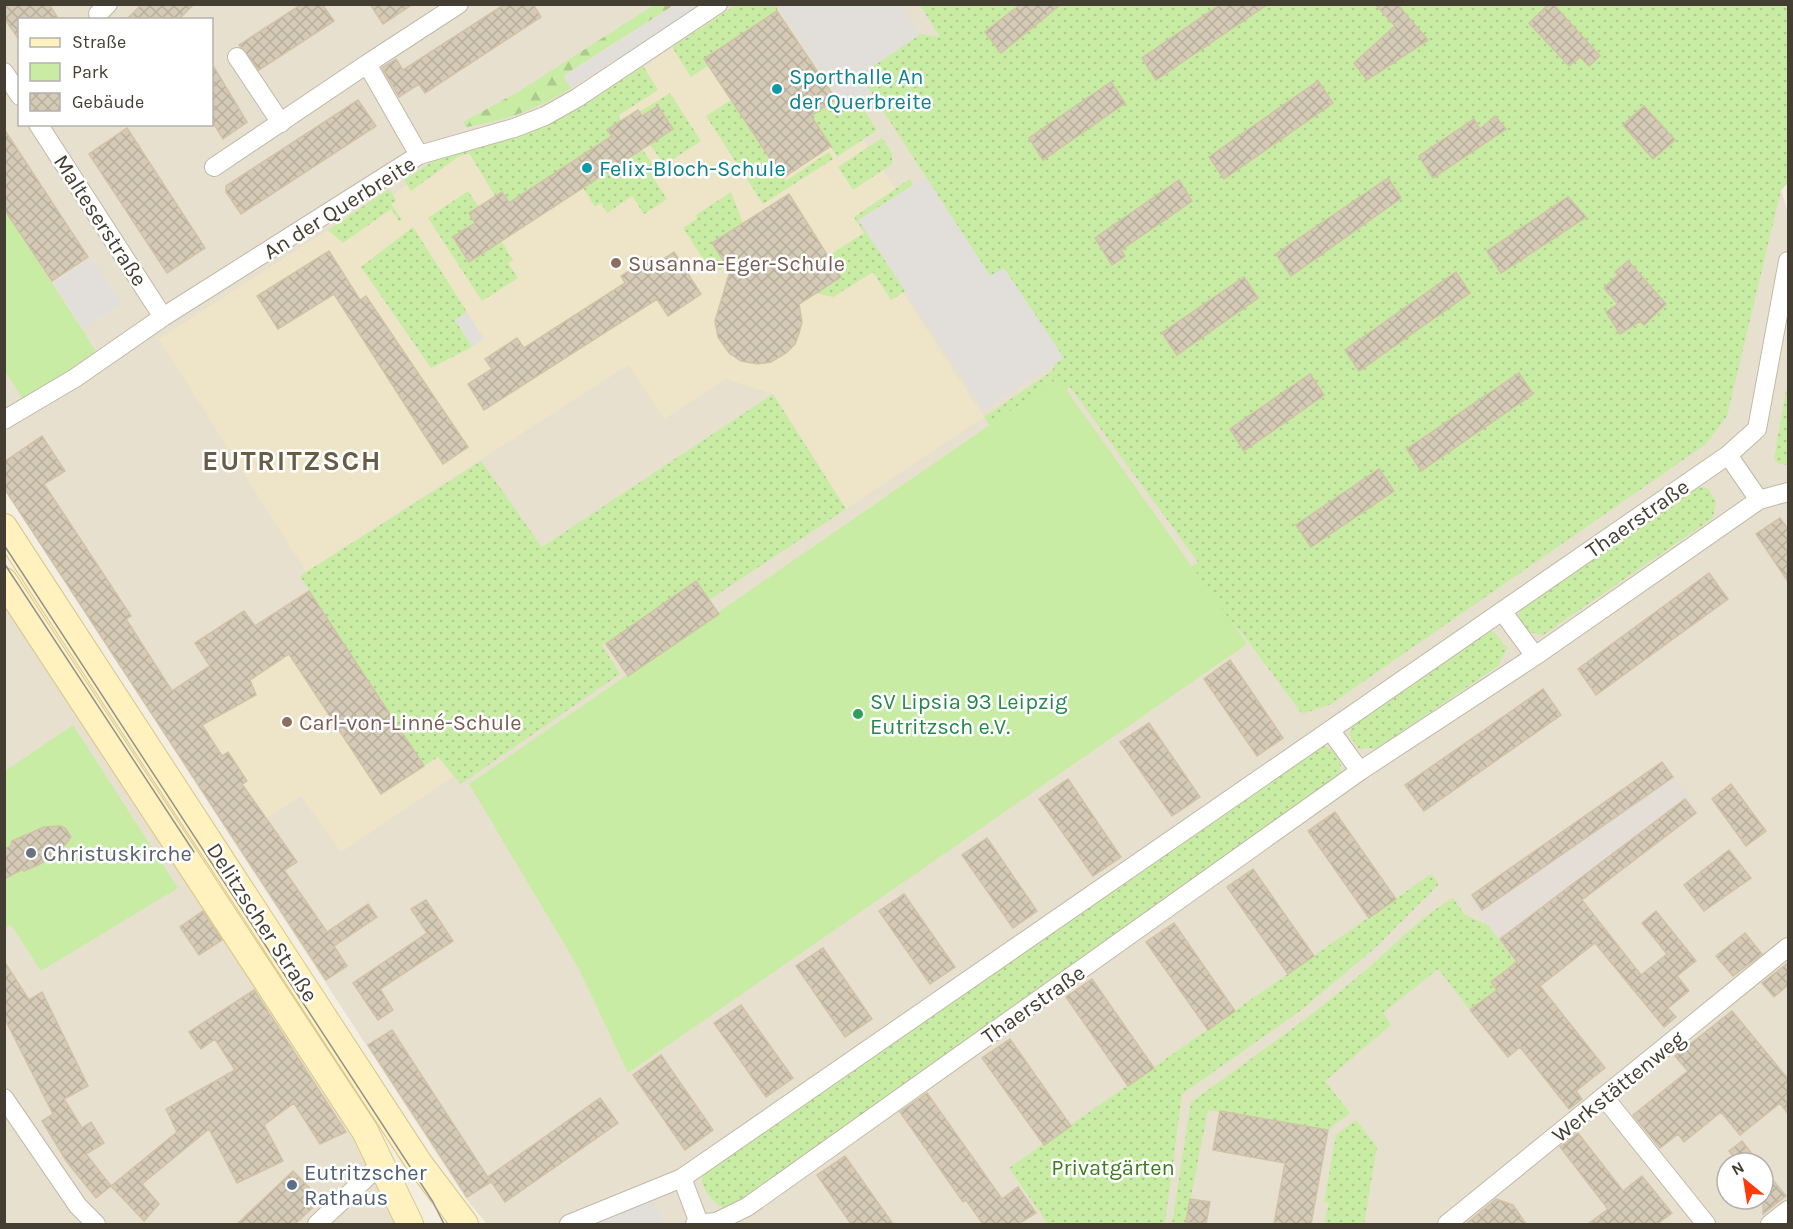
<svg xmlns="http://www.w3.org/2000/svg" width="1793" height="1229" font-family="Karla,sans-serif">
<defs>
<pattern id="grass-dots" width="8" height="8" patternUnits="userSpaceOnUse" patternTransform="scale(1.5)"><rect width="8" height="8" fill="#c8eca4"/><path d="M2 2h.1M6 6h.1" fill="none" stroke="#adcb8e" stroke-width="1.8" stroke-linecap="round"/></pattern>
<pattern id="forest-firs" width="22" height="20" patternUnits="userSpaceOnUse" patternTransform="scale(1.5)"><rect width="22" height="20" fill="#c8eca4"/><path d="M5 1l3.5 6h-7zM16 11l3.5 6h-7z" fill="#adcb8e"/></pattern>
<pattern id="building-cross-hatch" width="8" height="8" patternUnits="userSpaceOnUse" patternTransform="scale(1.5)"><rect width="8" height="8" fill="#d4cab5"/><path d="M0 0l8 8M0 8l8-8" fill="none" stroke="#b7ae9c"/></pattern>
</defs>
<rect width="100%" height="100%" fill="#f3eee0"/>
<path fill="#e7e0ce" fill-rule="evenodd" d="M 4,5 L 1788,5 L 1788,183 L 1781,190 L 1788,213 L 1788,1224 L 487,1224 L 467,1200 L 5,490 ZM 20,20 L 212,20 L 212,124 L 20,124 ZM 1727,1163 L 1763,1163 L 1763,1199 L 1727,1199 Z
M 4,600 L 357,1131 L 401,1224 L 5,1224 Z"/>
<path fill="#e4ded6" d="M 1662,762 L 1700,811 L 1510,955 L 1468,898 Z"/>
<path fill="#eee5c8" d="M 736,5 L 774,5 L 896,190 L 854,218 L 984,417 L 846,509 L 773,394 L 726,379 L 664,419 L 628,365 L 306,572 L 159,339 L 326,231 L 334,233 L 452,156 L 547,125 L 587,105 Z
M 324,582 L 453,777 L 341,852 L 301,796 L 234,840 L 148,708 L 210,666 L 195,643 L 244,611 L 255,626 Z"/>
<path fill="url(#grass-dots)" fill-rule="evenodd" d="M 736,5 L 777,5 L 777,11 L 705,59 L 709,65 L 691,77 L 672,47 Z
M 920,5 L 1788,5 L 1788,183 L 1781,190 L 1727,416 L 1706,444 L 1331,704 L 1302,714 L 1242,633 L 1215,606 L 997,435 L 984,417 L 1052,371 L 1055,364 L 992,279 L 860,75 L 921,34 L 940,37 ZM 1070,387 L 1198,562 L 1184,573 L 1056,398 Z
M 643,66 L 658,90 L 619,115 L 621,121 L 608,130 L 612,136 L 509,203 L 502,192 L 495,196 L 469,153 L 458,157 L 411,191 L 404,180 L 439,157 L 525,133 L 569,114 Z
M 670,93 L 701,141 L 664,165 L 650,144 L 673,129 L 658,106 L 642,116 L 639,112 Z
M 856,98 L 877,130 L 837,157 L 811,116 L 836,99 L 842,109 Z
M 731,100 L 786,181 L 829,152 L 833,159 L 763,204 L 706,116 Z
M 882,138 L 892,153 L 892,164 L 853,190 L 838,167 Z
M 642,149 L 652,163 L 651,174 L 667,199 L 644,214 L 632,196 L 607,213 L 601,203 L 595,207 L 583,188 Z
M 910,179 L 913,185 L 859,220 L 915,285 L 891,300 L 873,272 L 833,297 L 816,293 L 841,277 L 828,256 L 864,233 L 854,217 Z
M 389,189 L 396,200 L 391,204 L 402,220 L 399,221 L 391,209 L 343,243 L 328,230 Z
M 468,191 L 479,207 L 475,223 L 453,237 L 469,262 L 501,241 L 513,260 L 508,263 L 518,278 L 482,301 L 428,218 Z
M 731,192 L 743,224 L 712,244 L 726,266 L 713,274 L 683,228 L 697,219 L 696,215 Z
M 413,227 L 467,312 L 455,320 L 472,347 L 431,368 L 361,267 Z
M 1788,379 L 1788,465 L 1777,463 L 1774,459 Z
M 773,394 L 846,509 L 709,600 L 696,582 L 606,644 L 605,642 L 602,645 L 620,674 L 461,784 L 438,757 L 424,766 L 300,576 L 481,461 L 542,547 Z
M 1693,487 L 1707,488 L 1716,501 L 1713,518 L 1543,635 L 1526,631 L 1517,618 L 1523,603 Z
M 1482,631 L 1494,632 L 1507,648 L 1498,666 L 1378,748 L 1359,749 L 1349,735 L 1355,719 Z
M 1323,745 C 1339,753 1345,764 1338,780 L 734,1206 L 726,1209 C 713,1203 704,1193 702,1179 L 704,1171 Z
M 1431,874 L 1439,884 L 1376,947 L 1300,1011 L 1182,1094 L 1165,1224 L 1045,1224 L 1048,1224 L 1009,1168 Z
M 1453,898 L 1465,915 L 1488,925 L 1516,963 L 1491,982 L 1497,990 L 1470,1010 L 1438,969 L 1383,1013 L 1391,1025 L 1325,1081 L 1350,1113 L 1328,1130 L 1208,1110 L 1186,1222 L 1201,1224 L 1172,1224 L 1191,1102 C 1246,1062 1302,1024 1354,980 C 1388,953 1415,920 1453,898 Z
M 1356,1120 L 1377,1147 L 1364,1224 L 1324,1224 L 1329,1202 L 1324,1202 L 1336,1135 Z"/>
<path fill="url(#forest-firs)" d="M 654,5 L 674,5 L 564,75 L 571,88 C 538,109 505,121 466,127 L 463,122 L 518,92 Z"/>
<path fill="#c8eca4" d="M 4,208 L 99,356 L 25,403 L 5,371 Z
M 1058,378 L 1247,644 L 628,1073 L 578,967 L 469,784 Z
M 73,725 L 178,888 L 41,971 L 11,925 L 5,928 L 5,771 Z"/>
<path fill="#e2dfda" d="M 677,4 L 701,5 L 571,88 L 564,77 Z
M 778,5 L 901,5 L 921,34 L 860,75 L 871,92 L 844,106 Z
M 926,177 L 990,276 L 1004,268 L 1064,358 L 984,410 L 858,220 Z
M 91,258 L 121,304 L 83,328 L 54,283 Z
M 467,312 L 484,339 L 472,347 L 455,320 Z
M 653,1199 L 663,1224 L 588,1224 Z"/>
<path fill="url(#building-cross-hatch)" stroke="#d1c2a7" stroke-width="1.5" d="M 4,4 L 49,4 L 59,20 L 20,20 L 20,41 L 4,18 Z
M 142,4 L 194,4 L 178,20 L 126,20 Z
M 302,4 L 322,4 L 334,21 L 259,70 L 239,45 Z
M 370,4 L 413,4 L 383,24 Z
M 505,4 L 533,4 L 541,17 L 425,93 L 419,84 L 399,97 L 382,68 L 396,59 L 403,70 Z
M 1021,4 L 1061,4 L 1001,53 L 985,32 Z
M 1221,4 L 1268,4 L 1156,80 L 1142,58 Z
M 1375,4 L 1397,4 L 1428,40 L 1367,80 L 1354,63 L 1395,26 Z
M 1549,4 L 1553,4 L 1600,56 L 1589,66 L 1580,57 L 1569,66 L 1529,23 Z
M 777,11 L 836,99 L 811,116 L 831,146 L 783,178 L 704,59 Z
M 212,64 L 247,122 L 223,139 L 212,121 Z
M 1318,81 L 1333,103 L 1224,179 L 1209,157 Z
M 1111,82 L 1125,103 L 1043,160 L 1029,138 Z
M 358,100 L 376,126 L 241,214 L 226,192 L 226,186 Z
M 658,106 L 673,129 L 469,262 L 453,237 L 475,223 L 469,213 L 502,192 L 509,203 L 612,136 L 607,130 L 621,121 L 638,110 L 642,116 Z
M 1644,106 L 1675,140 L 1653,159 L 1623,125 Z
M 1495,116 L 1506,129 L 1433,178 L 1419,156 L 1474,119 L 1480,129 Z
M 127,128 L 205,248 L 167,273 L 89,154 Z
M 4,129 L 88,257 L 52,281 L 4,209 Z
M 1388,178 L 1401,198 L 1291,276 L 1276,254 Z
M 1179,180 L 1192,201 L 1121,250 L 1125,256 L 1112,265 L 1095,238 Z
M 789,194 L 841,277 L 799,304 L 802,322 L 799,333 L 795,344 L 786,353 L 771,362 L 758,364 L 741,361 L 729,353 L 718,337 L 715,321 L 730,271 L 712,243 Z
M 1568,197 L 1586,217 L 1501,273 L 1487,251 Z
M 329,251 L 360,300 L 366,296 L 468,447 L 443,464 L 334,294 L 278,329 L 257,296 Z
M 674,252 L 701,294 L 668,316 L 657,299 L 484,410 L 468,384 L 492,369 L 485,359 L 517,338 L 524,348 L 625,283 L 621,276 L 651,257 L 656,264 Z
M 1628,261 L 1666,304 L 1644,325 L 1640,321 L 1620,334 L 1606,312 L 1618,304 L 1604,288 L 1618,275 L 1615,272 Z
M 1456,272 L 1470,293 L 1359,371 L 1345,350 Z
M 1244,277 L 1258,298 L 1177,355 L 1162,333 Z
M 1519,373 L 1533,394 L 1421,471 L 1407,449 Z
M 1310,374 L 1324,395 L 1244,451 L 1230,429 Z
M 42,436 L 65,471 L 44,484 L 131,616 L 126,619 L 172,691 L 210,666 L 195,643 L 244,611 L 255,626 L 309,591 L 424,766 L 381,794 L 289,654 L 250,680 L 256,695 L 202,725 L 222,756 L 228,752 L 247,781 L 242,784 L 297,862 L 284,870 L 327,932 L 368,904 L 377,917 L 334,946 L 347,966 L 326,980 L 4,488 L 4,462 Z
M 1379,469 L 1394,491 L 1311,547 L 1296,525 Z
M 1780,518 L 1788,529 L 1788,582 L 1756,534 Z
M 1709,573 L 1728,599 L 1596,695 L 1578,669 Z
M 696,581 L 719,614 L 628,676 L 606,644 Z
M 1230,660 L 1283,738 L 1257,756 L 1204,679 Z
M 1543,689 L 1561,715 L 1424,811 L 1405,785 Z
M 1149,723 L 1200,797 L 1172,816 L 1120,742 Z
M 1662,762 L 1673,777 L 1482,910 L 1472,895 Z
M 1068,779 L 1121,857 L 1093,876 L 1039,799 Z
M 1731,784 L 1766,831 L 1746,846 L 1712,799 Z
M 1685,799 L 1696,813 L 1582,900 L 1641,975 L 1667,954 L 1642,923 L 1656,911 L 1696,961 L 1677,976 L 1689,991 L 1668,1008 L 1676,1017 L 1664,1027 L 1595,943 L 1540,986 L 1605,1068 L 1576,1091 L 1582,1099 L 1569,1109 L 1520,1047 L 1508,1057 L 1470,1010 L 1497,990 L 1491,982 L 1517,962 L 1500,939 Z
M 1335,812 L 1396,899 L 1369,918 L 1308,831 Z
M 61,826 L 66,829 L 71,837 L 59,853 L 38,865 L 24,871 L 23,869 L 4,879 L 4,849 L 11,846 L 12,841 L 44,827 Z
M 987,838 L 1037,911 L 1013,928 L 962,855 Z
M 1729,850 L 1751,878 L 1704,911 L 1684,885 Z
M 1253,869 L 1314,956 L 1288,974 L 1227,887 Z
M 904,894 L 955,967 L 930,984 L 879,911 Z
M 426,900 L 453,941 L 380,989 L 393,1010 L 378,1020 L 353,983 L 427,933 L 411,909 Z
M 203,911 L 222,940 L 199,955 L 180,927 Z
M 1174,923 L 1235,1011 L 1208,1030 L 1146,942 Z
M 1745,933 L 1762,954 L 1733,976 L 1716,956 Z
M 823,948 L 872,1019 L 845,1037 L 796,966 Z
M 4,961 L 29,1000 L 42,992 L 88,1086 L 64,1099 L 82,1128 L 91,1122 L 104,1143 L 86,1154 L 111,1186 L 96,1198 L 67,1162 L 42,1121 L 53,1114 L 4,1017 Z
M 1788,963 L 1788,985 L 1774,997 L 1762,983 Z
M 1092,979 L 1154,1068 L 1128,1086 L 1066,997 Z
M 254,990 L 346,1132 L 320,1144 L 294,1103 L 264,1125 L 283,1161 L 237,1183 L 209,1129 L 142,1184 L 159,1204 L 144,1221 L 111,1186 L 177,1132 L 166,1109 L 235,1070 L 215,1039 L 201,1049 L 189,1032 Z
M 741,1005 L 793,1078 L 766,1097 L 714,1023 Z
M 1732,1011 L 1788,1079 L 1788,1114 L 1780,1103 L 1740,1135 L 1721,1112 L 1684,1142 L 1678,1134 L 1660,1148 L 1633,1115 L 1688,1071 L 1675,1056 Z
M 392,1030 L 491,1182 L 467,1197 L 368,1045 Z
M 1010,1039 L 1071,1126 L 1044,1145 L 982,1058 Z
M 661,1055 L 713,1130 L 685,1150 L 633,1075 Z
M 927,1093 L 1002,1199 L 1018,1187 L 1036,1213 L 1018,1224 L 983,1224 L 966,1200 L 963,1202 L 900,1112 Z
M 600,1098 L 618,1123 L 505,1202 L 488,1177 Z
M 1220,1111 L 1328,1130 L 1311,1224 L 1274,1224 L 1285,1163 L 1213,1150 Z
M 1578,1133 L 1623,1191 L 1642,1176 L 1672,1213 L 1657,1224 L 1588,1224 L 1608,1209 L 1560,1147 Z
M 1742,1141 L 1759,1163 L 1739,1163 L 1729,1151 Z
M 845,1156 L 893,1224 L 851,1224 L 817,1175 Z
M 1763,1168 L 1786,1196 L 1763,1214 Z
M 293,1171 L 321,1200 L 295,1224 L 237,1224 Z
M 1190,1199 L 1210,1202 L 1206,1224 L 1186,1222 Z
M 1496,1199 L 1513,1205 L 1526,1224 L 1466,1224 Z"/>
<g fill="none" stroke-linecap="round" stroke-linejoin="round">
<g stroke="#c1b9a5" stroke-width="20">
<path id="minor" d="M 98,14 L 108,4
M 237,57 L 281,123
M 4,72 L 20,96
M 38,124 L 163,317
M 419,155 L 367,64 L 459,4
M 214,167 L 367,64
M 4,420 L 75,378 L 163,317 L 419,155 L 514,128 L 545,116 L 577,98 L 718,4
M 1728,455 L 1759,500
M 1502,611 L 1535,656
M 1330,730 L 1360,771
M 1604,1097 L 1706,1224
M 4,1098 L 78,1206 L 96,1224
M 682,1178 L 699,1223
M 317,1224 L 381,1164
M 569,1224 L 682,1178 L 1728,455 L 1757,429 L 1788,261
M 695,1224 L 716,1222 L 747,1207 L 1360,771 L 1535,656 L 1759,500 L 1788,492
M 1447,1224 L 1788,947
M 1770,1224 L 1788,1210"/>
</g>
<g stroke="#d8c78a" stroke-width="28">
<path id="secondary" d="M 4,527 L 419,1163 L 465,1224
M 4,581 L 365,1131 L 410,1224"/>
</g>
<use href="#minor" stroke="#fff" stroke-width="18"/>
<use href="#secondary" stroke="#fff2be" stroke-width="26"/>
<path stroke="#929292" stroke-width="1.5" d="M 4,545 L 433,1202 L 444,1224
M 4,563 L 194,852"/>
</g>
<g fill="#0f9aa8" stroke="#fff" stroke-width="2">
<circle cx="777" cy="89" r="6"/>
<circle cx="587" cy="168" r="6"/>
</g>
<g fill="#8d6e63" stroke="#fff" stroke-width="2">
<circle cx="616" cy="263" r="6"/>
<circle cx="287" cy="722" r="6"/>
</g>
<circle fill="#2e9e5b" stroke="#fff" stroke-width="2" cx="858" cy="714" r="6"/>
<circle fill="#6b7280" stroke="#fff" stroke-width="2" cx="31" cy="853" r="6"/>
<circle fill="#5c6f8a" stroke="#fff" stroke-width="2" cx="292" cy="1185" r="6"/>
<g text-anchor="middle" stroke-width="5" stroke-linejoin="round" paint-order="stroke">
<g font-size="22" fill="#0d838f" stroke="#fff" text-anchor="start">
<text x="789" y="84">Sporthalle An<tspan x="789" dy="25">der Querbreite</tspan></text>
<text x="599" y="176">Felix-Bloch-Schule</text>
</g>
<g font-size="22" fill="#443d31" stroke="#fff">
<text transform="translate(339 207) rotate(-32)" y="8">An der Querbreite</text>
<text transform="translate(101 220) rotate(57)" y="8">Malteserstraße</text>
<text transform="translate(1637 518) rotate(-35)" y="8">Thaerstraße</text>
<text transform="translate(263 922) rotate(57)" y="8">Delitzscher Straße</text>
<text transform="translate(1033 1004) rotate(-35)" y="8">Thaerstraße</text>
<text transform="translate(1618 1086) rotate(-39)" y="8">Werkstättenweg</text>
</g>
<g font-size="22" fill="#785e54" stroke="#fff" text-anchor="start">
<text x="628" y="271">Susanna-Eger-Schule</text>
<text x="299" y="730">Carl-von-Linné-Schule</text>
</g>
<g font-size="22" fill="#27864d" stroke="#fff" text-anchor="start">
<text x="870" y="709">SV Lipsia 93 Leipzig<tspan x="870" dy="25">Eutritzsch e.V.</tspan></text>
</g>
<g font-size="22" fill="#5b616d" stroke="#fff" text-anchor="start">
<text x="43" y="861">Christuskirche</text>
</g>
<g font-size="22" fill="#3e7b1f" stroke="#fff">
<text x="1113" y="1175">Privatgärten</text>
</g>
<g font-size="22" fill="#4e5e75" stroke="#fff" text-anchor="start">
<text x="304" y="1180">Eutritzscher<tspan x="304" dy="25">Rathaus</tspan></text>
</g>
<g font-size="28" font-weight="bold" letter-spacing="1.5" fill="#685c47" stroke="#fff">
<text x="292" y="470">EUTRITZSCH</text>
</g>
</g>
<rect width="1793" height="1229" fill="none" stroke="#443d31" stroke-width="12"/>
<rect x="18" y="18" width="195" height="108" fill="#ffffff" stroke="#b4b1ad" stroke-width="1.5"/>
<rect x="30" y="38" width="30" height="9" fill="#fff2be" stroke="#b4b1ad" stroke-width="1.5"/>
<text x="72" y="48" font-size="18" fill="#443d31">Straße</text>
<rect x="30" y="63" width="30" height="18" fill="#c8eca4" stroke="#b4b1ad" stroke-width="1.5"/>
<text x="72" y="78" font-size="18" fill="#443d31">Park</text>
<rect x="30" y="93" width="30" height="18" fill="url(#building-cross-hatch)" stroke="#b4b1ad" stroke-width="1.5"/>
<text x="72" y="108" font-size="18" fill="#443d31">Gebäude</text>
<g transform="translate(1745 1181) rotate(330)"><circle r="28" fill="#ffffff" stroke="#b4b1ad" stroke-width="1.5"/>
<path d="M0-4.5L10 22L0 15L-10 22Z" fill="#ff3b0b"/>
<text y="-9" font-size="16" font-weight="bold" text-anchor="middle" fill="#443d31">N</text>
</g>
</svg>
